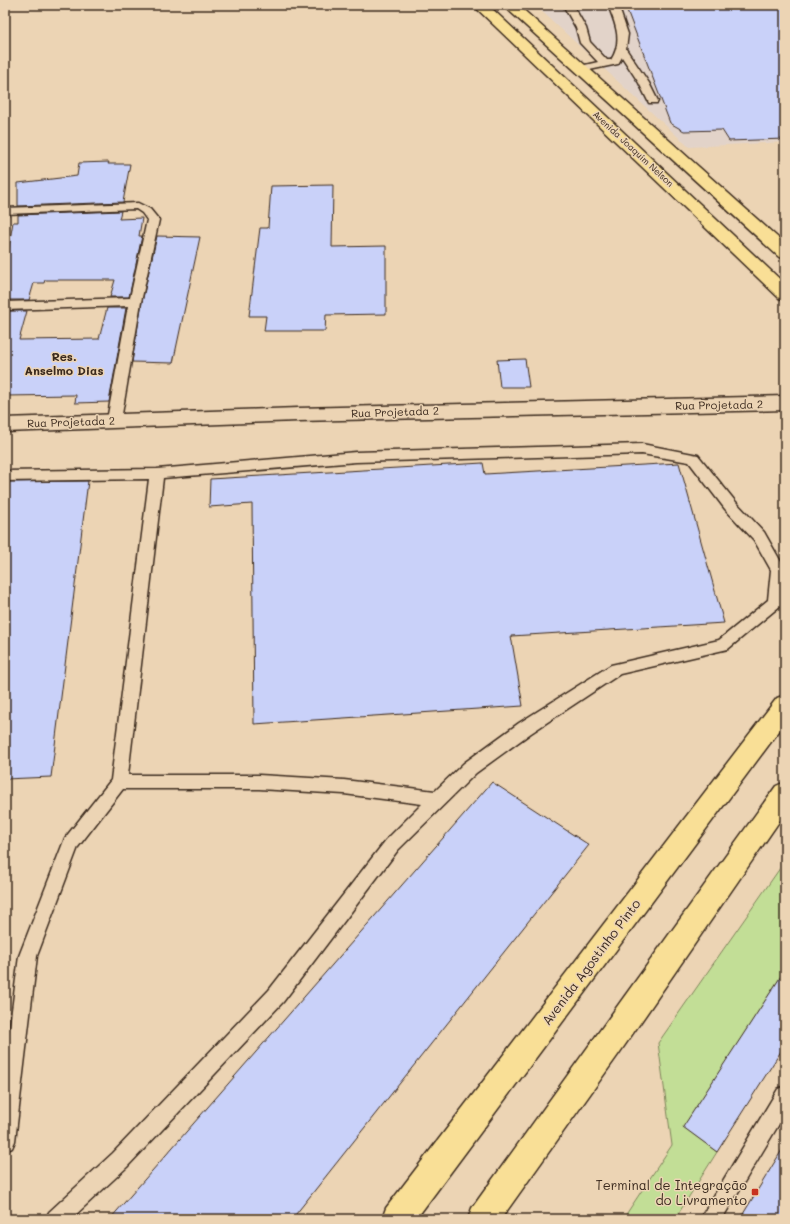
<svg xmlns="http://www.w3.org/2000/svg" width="790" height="1224" font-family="Mali,sans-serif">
<rect width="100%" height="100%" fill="#ecd4b4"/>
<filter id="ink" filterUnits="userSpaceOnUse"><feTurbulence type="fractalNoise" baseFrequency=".025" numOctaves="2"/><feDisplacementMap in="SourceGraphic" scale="8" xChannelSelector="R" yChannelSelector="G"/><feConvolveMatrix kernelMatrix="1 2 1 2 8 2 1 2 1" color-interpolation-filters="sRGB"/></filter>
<g filter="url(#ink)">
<path fill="#e2d3c9" d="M 535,5 L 785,5 L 785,142 L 689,147 Z"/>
<path fill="#c2de96" stroke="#7e845a" d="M 785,861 L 785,970 L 684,1127 L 717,1152 L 675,1219 L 623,1219 L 672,1145 L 658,1043 Z"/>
<path fill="#c9d1f9" stroke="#3b2a1e" d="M 625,5 L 785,5 L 785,139 L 729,141 L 722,130 L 684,131 L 670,123 Z
M 109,162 L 108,164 L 130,164 L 123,202 L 18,206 L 18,183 L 77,176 L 79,163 Z
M 333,185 L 332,247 L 386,246 L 386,314 L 326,315 L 325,331 L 264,331 L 266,316 L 249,316 L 260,228 L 268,228 L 271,186 Z
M 121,211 L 119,219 L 142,218 L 139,236 L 142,236 L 129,297 L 110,297 L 115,280 L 45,280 L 44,283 L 34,283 L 29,300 L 5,300 L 5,270 L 13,222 L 18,222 L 18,215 Z
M 157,236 L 200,237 L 173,363 L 132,362 L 142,302 Z
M 107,308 L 126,308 L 109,402 L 75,403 L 76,395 L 5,396 L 5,311 L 27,311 L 19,340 L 99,339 Z
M 525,359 L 529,387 L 500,387 L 497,360 Z
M 483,463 L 485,474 L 679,463 L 724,623 L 511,636 L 523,706 L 254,724 L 252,504 L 209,507 L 210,479 Z
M 88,481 L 51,777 L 5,779 L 5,482 Z
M 492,782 L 589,845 L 292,1219 L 110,1219 Z
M 785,970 L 785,1045 L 717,1152 L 683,1127 Z
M 785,1145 L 785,1219 L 740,1219 Z"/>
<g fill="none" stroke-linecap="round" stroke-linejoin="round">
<g stroke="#3b2a1e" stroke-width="3">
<path id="service" d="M 563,5 L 573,5 L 586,28 L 590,42 L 607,60 L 611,60 C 623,41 616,25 608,5 L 618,5 L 628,34 L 626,49 L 649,83 L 658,101 L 657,103 L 649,103 L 639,83 L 622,57 L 618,64 L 580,72 L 576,71 L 575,69 L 576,67 L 598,62 L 580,43 L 576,28 Z
M 138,203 L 150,209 L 159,220 L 141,302 L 121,420 L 119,423 L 114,425 L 109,423 L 107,420 L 128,306 L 5,310 L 5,302 L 130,298 L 147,220 L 142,213 L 136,209 L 5,214 L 5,208 Z
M 642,444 L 698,455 L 735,501 L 764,532 L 785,569 L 782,602 L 780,606 L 728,649 L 620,674 L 531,733 L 476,773 L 398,850 L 283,1002 L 127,1167 L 71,1219 L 46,1219 L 49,1212 L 113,1153 L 269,990 L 386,840 L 422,804 L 344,794 L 259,789 L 123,789 L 78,847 L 37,956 L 15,1141 L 12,1148 L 5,1151 L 5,1064 L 19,956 L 65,838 L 111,780 L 149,479 L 5,481 L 5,471 L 157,469 L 356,452 ZM 642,454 L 689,462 L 725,509 L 754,540 L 771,570 L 768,600 L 719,640 L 611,665 L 519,723 L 464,763 L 435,791 L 344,780 L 259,775 L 128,775 L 163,478 L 356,462 Z
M 785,1086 L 785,1114 L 722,1219 L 700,1219 L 778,1089 Z"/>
</g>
<g stroke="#3b2a1e" stroke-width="3">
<path id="minor" d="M 785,396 L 785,410 L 298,421 L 5,432 L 5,418 L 298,408 Z"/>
</g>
<g stroke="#3b2a1e" stroke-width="3">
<path id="primary" d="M 473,5 L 488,5 L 785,284 L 785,300 L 779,298 Z
M 503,5 L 518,5 L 785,244 L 785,258 L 779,257 Z
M 785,695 L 785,723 L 416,1219 L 382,1219 L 386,1208 L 777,698 Z
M 785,782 L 785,813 L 618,1055 L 501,1219 L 468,1219 L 472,1208 L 776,786 Z"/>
</g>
<use href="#service" fill="#ecd4b4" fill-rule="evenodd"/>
<use href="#minor" fill="#ecd4b4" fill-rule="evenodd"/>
<use href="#primary" fill="#f9df96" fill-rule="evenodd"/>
</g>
</g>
<rect fill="#c8321e" stroke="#ecd4b4" stroke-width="1.5" x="751" y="1188" width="8" height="8" rx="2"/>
<g text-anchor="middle" stroke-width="3" stroke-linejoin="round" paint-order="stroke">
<g font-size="9" fill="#3b2a1e" stroke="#ecd4b4">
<text transform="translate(633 149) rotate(43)" y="3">Avenida Joaquim Nelson</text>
</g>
<g font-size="11" fill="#3b2a1e" stroke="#ecd4b4">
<text transform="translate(719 405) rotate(-1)" y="4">Rua Projetada 2</text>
<text transform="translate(395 412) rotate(-2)" y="4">Rua Projetada 2</text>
<text transform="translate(71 422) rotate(-2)" y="4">Rua Projetada 2</text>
</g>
<g font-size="12" font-weight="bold" fill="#3b2a1e" stroke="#ecd4b4">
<text x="64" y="361">Res.<tspan x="64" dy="14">Anselmo Dias</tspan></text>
</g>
<g font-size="13" fill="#3b2a1e" stroke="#ecd4b4">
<text transform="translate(591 962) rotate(-53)" y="5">Avenida Agostinho Pinto</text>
</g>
<g font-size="13" fill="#3b2a1e" stroke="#ecd4b4" text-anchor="end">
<text x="747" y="1190">Terminal de Integração<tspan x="747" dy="15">do Livramento</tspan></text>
</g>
</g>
<rect width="790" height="1224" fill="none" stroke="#ecd4b4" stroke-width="20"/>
<rect x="10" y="10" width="770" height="1204" fill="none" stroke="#3b2a1e" stroke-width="1.5" filter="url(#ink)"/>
</svg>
